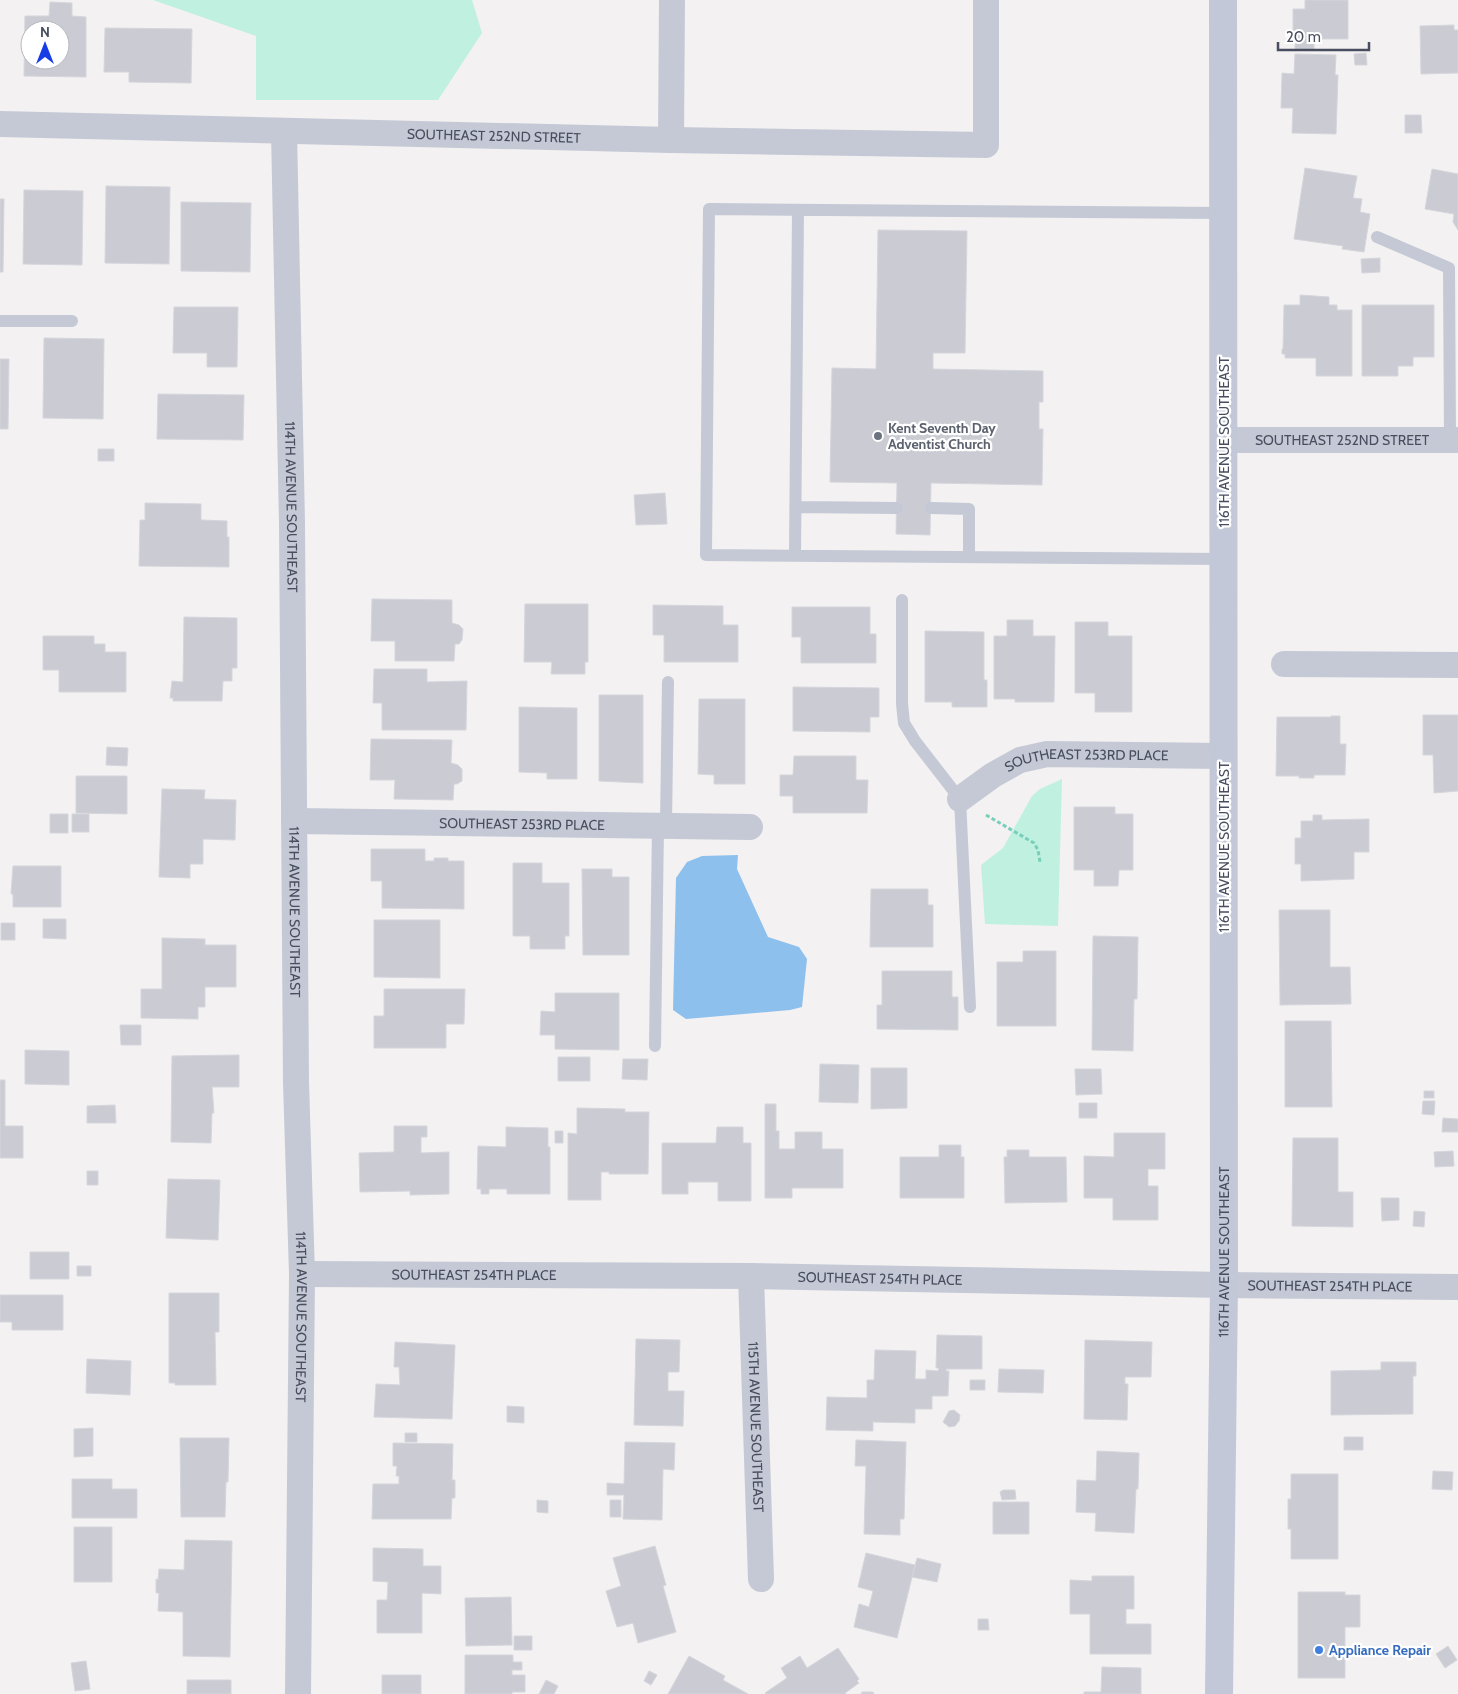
<svg xmlns="http://www.w3.org/2000/svg" width="1458" height="1694" font-family="Cabin,sans-serif">
<rect width="100%" height="100%" fill="#f3f1f1"/>
<path fill="#c0f0df" d="M 153,0 L 472,0 L 482,33 L 438,100 L 256,100 L 256,36 Z
M 1062,779 L 1058,926 L 985,924 L 981,865 L 1003,848 L 1032,796 L 1040,789 Z"/>
<path fill="#8dc0ed" d="M 738,855 L 737,869 L 768,937 L 799,947 L 807,959 L 802,1007 L 790,1010 L 686,1019 L 673,1010 L 676,878 L 687,862 L 702,856 Z"/>
<path fill="#cbccd3" stroke="#d5d5dc" fill-rule="evenodd" d="M 1305,0 L 1348,0 L 1348,39 L 1314,39 L 1314,50 L 1295,50 L 1295,40 L 1293,40 L 1293,9 L 1305,9 Z
M 50,2 L 72,3 L 72,16 L 86,17 L 86,77 L 24,76 L 25,16 L 49,16 ZM 30,30 L 60,30 L 60,60 L 30,60 Z
M 1454,25 L 1454,30 L 1458,30 L 1458,73 L 1421,74 L 1420,26 Z
M 105,28 L 192,29 L 191,83 L 129,82 L 129,72 L 104,72 Z
M 1366,53 L 1367,65 L 1355,65 L 1354,54 Z
M 1295,54 L 1336,55 L 1335,75 L 1338,75 L 1336,134 L 1292,133 L 1293,108 L 1281,108 L 1282,73 L 1294,74 Z
M 1405,115 L 1421,115 L 1422,133 L 1405,133 Z
M 1305,168 L 1357,176 L 1353,198 L 1362,199 L 1360,212 L 1370,214 L 1364,252 L 1342,249 L 1343,246 L 1294,239 Z
M 1432,169 L 1458,174 L 1458,230 L 1453,222 L 1454,214 L 1425,209 Z
M 106,186 L 170,187 L 169,264 L 105,263 Z
M 24,190 L 83,191 L 82,265 L 23,264 Z
M 0,199 L 4,199 L 3,272 L 0,272 Z
M 181,202 L 251,203 L 250,272 L 181,271 Z
M 878,230 L 967,231 L 965,353 L 933,353 L 933,369 L 1043,371 L 1043,402 L 1039,402 L 1039,429 L 1043,429 L 1042,485 L 931,483 L 930,535 L 896,534 L 897,483 L 830,482 L 832,368 L 876,369 Z
M 1380,258 L 1380,272 L 1362,273 L 1361,259 Z
M 1300,295 L 1329,297 L 1329,305 L 1337,305 L 1337,310 L 1352,310 L 1352,376 L 1316,376 L 1316,358 L 1285,358 L 1285,354 L 1282,354 L 1282,349 L 1283,349 L 1284,305 L 1300,305 Z
M 1362,305 L 1434,305 L 1434,357 L 1413,357 L 1413,366 L 1398,366 L 1398,376 L 1362,376 Z
M 174,307 L 238,307 L 237,367 L 207,367 L 207,353 L 173,353 Z
M 44,338 L 104,339 L 103,419 L 43,418 Z
M 0,359 L 9,359 L 8,429 L 0,429 Z
M 158,394 L 244,395 L 243,440 L 157,439 Z
M 98,449 L 114,449 L 114,461 L 98,461 Z
M 665,493 L 667,524 L 636,525 L 634,495 Z
M 145,503 L 201,504 L 201,520 L 227,521 L 227,537 L 229,537 L 229,567 L 139,566 L 140,520 L 145,520 Z
M 372,599 L 452,600 L 452,623 L 459,625 L 463,629 L 462,640 L 459,644 L 455,644 L 454,661 L 395,661 L 395,641 L 371,641 Z
M 525,604 L 588,604 L 588,662 L 585,662 L 585,674 L 551,674 L 552,662 L 524,662 Z
M 653,605 L 723,606 L 723,625 L 738,625 L 738,662 L 664,662 L 664,635 L 653,635 Z
M 792,607 L 870,607 L 870,634 L 876,634 L 876,663 L 801,663 L 801,637 L 792,637 Z
M 184,617 L 237,618 L 237,668 L 232,668 L 232,681 L 223,681 L 222,701 L 173,701 L 173,698 L 170,698 L 172,681 L 183,682 Z
M 1007,620 L 1033,620 L 1033,636 L 1055,636 L 1054,702 L 1015,702 L 1015,699 L 994,699 L 994,636 L 1007,636 Z
M 1075,622 L 1108,622 L 1108,636 L 1132,636 L 1132,712 L 1095,712 L 1095,693 L 1075,693 Z
M 925,631 L 984,632 L 984,680 L 987,680 L 987,707 L 952,707 L 952,702 L 925,702 Z
M 43,636 L 94,636 L 94,644 L 105,644 L 105,652 L 126,652 L 126,692 L 59,692 L 59,670 L 43,670 Z
M 374,669 L 427,669 L 427,682 L 467,681 L 466,730 L 382,730 L 382,703 L 373,703 Z
M 793,687 L 879,688 L 879,717 L 870,717 L 870,732 L 793,731 Z
M 599,695 L 643,695 L 643,783 L 599,781 Z
M 699,699 L 745,699 L 745,784 L 714,784 L 714,775 L 698,774 Z
M 519,707 L 577,708 L 577,779 L 547,779 L 547,773 L 519,772 Z
M 1423,715 L 1458,715 L 1458,791 L 1434,793 L 1433,755 L 1423,755 Z
M 1331,716 L 1340,716 L 1340,744 L 1346,744 L 1345,775 L 1314,775 L 1314,778 L 1299,778 L 1299,776 L 1276,776 L 1277,717 L 1331,717 Z
M 371,739 L 452,740 L 451,763 L 458,765 L 462,769 L 462,781 L 457,784 L 454,784 L 453,800 L 394,799 L 395,780 L 370,780 Z
M 107,747 L 128,748 L 127,766 L 106,765 Z
M 794,756 L 856,756 L 856,780 L 868,780 L 867,813 L 793,813 L 793,796 L 780,796 L 780,775 L 793,775 Z
M 76,776 L 127,776 L 127,814 L 76,813 Z
M 162,789 L 205,790 L 204,799 L 236,800 L 235,840 L 203,839 L 203,864 L 190,864 L 190,878 L 159,877 Z
M 1074,807 L 1115,807 L 1115,814 L 1133,814 L 1133,870 L 1119,870 L 1118,886 L 1094,886 L 1094,870 L 1074,870 Z
M 50,814 L 68,814 L 68,833 L 50,833 Z
M 72,814 L 89,814 L 89,832 L 72,832 Z
M 1313,815 L 1322,815 L 1322,820 L 1369,819 L 1369,852 L 1354,852 L 1354,879 L 1301,881 L 1301,864 L 1295,864 L 1295,838 L 1301,838 L 1301,821 L 1313,821 Z
M 371,849 L 425,849 L 425,861 L 434,861 L 434,858 L 448,858 L 448,861 L 464,861 L 464,909 L 382,908 L 382,881 L 371,881 Z
M 513,863 L 542,863 L 542,883 L 569,883 L 569,936 L 565,936 L 565,949 L 530,949 L 530,936 L 513,936 Z
M 13,866 L 61,866 L 61,907 L 13,907 L 13,894 L 11,894 Z
M 582,869 L 612,869 L 612,877 L 629,877 L 629,955 L 583,955 Z
M 871,889 L 928,889 L 928,905 L 933,905 L 933,947 L 870,947 Z
M 1279,910 L 1330,910 L 1330,967 L 1350,967 L 1351,1004 L 1280,1005 Z
M 43,919 L 66,919 L 66,939 L 43,938 Z
M 374,920 L 440,920 L 440,978 L 374,977 Z
M 1,923 L 15,923 L 15,940 L 1,940 Z
M 1093,936 L 1138,937 L 1137,999 L 1134,999 L 1133,1051 L 1092,1050 Z
M 162,938 L 205,939 L 205,945 L 236,945 L 236,987 L 205,987 L 205,1007 L 198,1007 L 198,1019 L 141,1018 L 141,989 L 162,989 Z
M 1023,951 L 1056,951 L 1056,1026 L 997,1026 L 997,962 L 1023,962 Z
M 882,971 L 952,971 L 952,997 L 958,997 L 958,1030 L 877,1029 L 877,1005 L 882,1005 Z
M 384,989 L 465,989 L 464,1024 L 446,1024 L 446,1048 L 374,1048 L 374,1016 L 384,1016 Z
M 555,993 L 619,993 L 619,1050 L 555,1049 L 555,1035 L 540,1035 L 541,1011 L 555,1012 Z
M 1285,1021 L 1331,1021 L 1332,1107 L 1285,1107 Z
M 120,1025 L 141,1025 L 141,1045 L 121,1045 Z
M 25,1050 L 69,1051 L 69,1085 L 25,1084 Z
M 239,1055 L 239,1087 L 212,1087 L 214,1113 L 212,1113 L 211,1143 L 171,1142 L 172,1056 Z
M 558,1057 L 590,1057 L 590,1081 L 558,1081 Z
M 623,1059 L 648,1059 L 647,1080 L 622,1079 Z
M 820,1064 L 859,1065 L 858,1103 L 819,1102 Z
M 871,1068 L 907,1068 L 907,1108 L 871,1109 Z
M 1075,1069 L 1101,1069 L 1102,1094 L 1076,1095 Z
M 0,1080 L 5,1080 L 5,1126 L 23,1126 L 23,1158 L 0,1158 Z
M 1424,1091 L 1434,1091 L 1434,1098 L 1424,1098 Z
M 1423,1101 L 1435,1101 L 1434,1115 L 1422,1114 Z
M 1079,1103 L 1097,1103 L 1097,1118 L 1079,1118 Z
M 765,1104 L 776,1104 L 776,1131 L 779,1131 L 779,1149 L 795,1149 L 795,1132 L 822,1132 L 822,1149 L 843,1149 L 843,1188 L 792,1188 L 792,1198 L 765,1198 Z
M 115,1105 L 116,1123 L 87,1123 L 87,1106 Z
M 577,1108 L 625,1109 L 625,1112 L 649,1112 L 648,1174 L 609,1174 L 609,1172 L 601,1172 L 601,1200 L 568,1200 L 568,1133 L 577,1134 Z
M 1443,1118 L 1458,1119 L 1458,1132 L 1442,1132 Z
M 394,1126 L 427,1126 L 427,1137 L 421,1137 L 421,1153 L 449,1152 L 449,1194 L 410,1195 L 410,1191 L 360,1192 L 359,1153 L 394,1152 Z
M 506,1127 L 548,1128 L 548,1147 L 550,1147 L 550,1194 L 507,1194 L 507,1189 L 489,1189 L 489,1194 L 481,1194 L 481,1189 L 477,1189 L 478,1146 L 506,1147 Z
M 717,1127 L 743,1127 L 743,1143 L 751,1143 L 751,1201 L 718,1201 L 718,1182 L 688,1182 L 688,1194 L 662,1194 L 662,1143 L 716,1143 Z
M 555,1131 L 563,1131 L 563,1143 L 555,1143 Z
M 1114,1133 L 1165,1133 L 1165,1169 L 1148,1169 L 1148,1186 L 1158,1186 L 1158,1220 L 1113,1220 L 1113,1198 L 1084,1198 L 1084,1156 L 1114,1157 Z
M 1293,1138 L 1338,1138 L 1338,1192 L 1353,1192 L 1353,1227 L 1292,1226 Z
M 939,1145 L 961,1145 L 961,1157 L 964,1157 L 964,1198 L 900,1198 L 900,1157 L 939,1157 Z
M 1007,1150 L 1029,1150 L 1029,1157 L 1066,1157 L 1067,1202 L 1005,1203 L 1004,1157 L 1007,1157 Z
M 1453,1151 L 1454,1166 L 1435,1167 L 1434,1152 Z
M 87,1171 L 98,1171 L 98,1185 L 87,1185 Z
M 168,1179 L 220,1180 L 218,1240 L 166,1238 Z
M 1381,1198 L 1399,1198 L 1399,1220 L 1382,1221 Z
M 1414,1211 L 1425,1212 L 1424,1227 L 1413,1226 Z
M 30,1252 L 69,1252 L 69,1279 L 30,1279 Z
M 77,1266 L 91,1266 L 91,1276 L 77,1276 Z
M 169,1293 L 219,1293 L 219,1332 L 215,1332 L 216,1385 L 175,1385 L 175,1383 L 169,1383 Z
M 0,1295 L 63,1295 L 63,1330 L 12,1330 L 12,1322 L 0,1322 Z
M 937,1335 L 982,1336 L 982,1369 L 946,1369 L 946,1371 L 949,1371 L 948,1396 L 932,1396 L 932,1409 L 915,1409 L 915,1423 L 873,1422 L 873,1431 L 826,1430 L 827,1397 L 867,1398 L 867,1380 L 874,1380 L 875,1350 L 916,1351 L 915,1379 L 926,1379 L 926,1370 L 938,1371 L 939,1368 L 936,1368 Z
M 636,1339 L 680,1340 L 679,1372 L 668,1372 L 668,1391 L 684,1391 L 683,1426 L 634,1425 Z
M 1085,1340 L 1152,1342 L 1151,1377 L 1125,1377 L 1125,1384 L 1128,1384 L 1127,1420 L 1084,1419 Z
M 395,1342 L 455,1345 L 452,1419 L 374,1417 L 376,1384 L 400,1385 L 399,1367 L 394,1367 Z
M 87,1359 L 131,1361 L 130,1395 L 86,1393 Z
M 1381,1362 L 1416,1362 L 1416,1376 L 1413,1376 L 1413,1414 L 1331,1415 L 1331,1371 L 1381,1370 Z
M 999,1369 L 1044,1370 L 1043,1393 L 998,1392 Z
M 970,1380 L 985,1380 L 985,1390 L 970,1390 Z
M 507,1406 L 524,1407 L 524,1423 L 507,1422 Z
M 954,1410 L 960,1415 L 959,1421 L 955,1426 L 949,1427 L 943,1422 L 949,1411 Z
M 93,1428 L 93,1456 L 74,1457 L 74,1429 Z
M 405,1433 L 417,1433 L 417,1442 L 405,1442 Z
M 1344,1437 L 1363,1437 L 1363,1450 L 1344,1450 Z
M 180,1438 L 229,1438 L 228,1482 L 226,1482 L 225,1517 L 181,1517 Z
M 856,1440 L 906,1442 L 904,1519 L 900,1519 L 900,1535 L 864,1534 L 866,1466 L 855,1466 Z
M 625,1442 L 675,1443 L 674,1470 L 663,1469 L 662,1520 L 623,1519 L 624,1495 L 607,1495 L 607,1483 L 624,1484 Z
M 393,1443 L 453,1444 L 452,1480 L 455,1480 L 455,1498 L 452,1498 L 451,1519 L 372,1519 L 373,1484 L 399,1484 L 399,1476 L 396,1476 L 397,1466 L 393,1466 Z
M 1097,1451 L 1139,1453 L 1138,1489 L 1136,1489 L 1134,1533 L 1095,1531 L 1096,1513 L 1076,1512 L 1077,1480 L 1096,1481 Z
M 1433,1471 L 1453,1472 L 1452,1490 L 1432,1489 Z
M 1291,1474 L 1338,1474 L 1338,1559 L 1291,1559 L 1291,1529 L 1288,1529 L 1288,1499 L 1291,1499 Z
M 72,1479 L 112,1479 L 112,1489 L 137,1489 L 137,1518 L 72,1518 Z
M 1003,1490 L 1015,1490 L 1016,1499 L 1002,1500 L 1000,1492 Z
M 537,1500 L 548,1501 L 548,1513 L 537,1512 Z
M 610,1500 L 621,1500 L 621,1517 L 610,1517 Z
M 993,1502 L 1029,1502 L 1029,1534 L 993,1534 Z
M 74,1527 L 112,1527 L 112,1582 L 74,1582 Z
M 185,1540 L 232,1541 L 230,1657 L 183,1656 L 183,1612 L 158,1611 L 159,1593 L 156,1593 L 156,1579 L 158,1580 L 159,1569 L 184,1570 Z
M 655,1546 L 666,1585 L 663,1586 L 676,1632 L 638,1643 L 633,1623 L 617,1627 L 606,1591 L 621,1586 L 613,1558 Z
M 373,1548 L 423,1549 L 423,1566 L 441,1566 L 441,1594 L 422,1593 L 422,1633 L 377,1633 L 377,1600 L 387,1600 L 388,1582 L 373,1581 Z
M 866,1553 L 915,1565 L 897,1638 L 854,1627 L 859,1604 L 869,1607 L 873,1591 L 858,1587 Z
M 917,1558 L 941,1564 L 937,1582 L 912,1577 Z
M 1092,1576 L 1134,1576 L 1134,1609 L 1126,1609 L 1126,1624 L 1151,1624 L 1151,1654 L 1090,1654 L 1090,1614 L 1070,1614 L 1070,1580 L 1092,1581 Z
M 1298,1592 L 1345,1592 L 1345,1595 L 1360,1595 L 1360,1627 L 1345,1627 L 1345,1678 L 1298,1678 Z
M 511,1597 L 512,1645 L 466,1646 L 465,1598 Z
M 978,1619 L 988,1619 L 989,1630 L 978,1630 Z
M 514,1636 L 532,1636 L 532,1650 L 514,1650 Z
M 1448,1646 L 1457,1660 L 1445,1668 L 1436,1654 Z
M 838,1648 L 859,1679 L 857,1681 L 859,1683 L 845,1693 L 846,1694 L 766,1694 L 765,1693 L 787,1678 L 781,1668 L 800,1656 L 807,1668 Z
M 465,1655 L 513,1655 L 513,1662 L 522,1662 L 522,1670 L 512,1670 L 512,1675 L 525,1675 L 525,1692 L 512,1692 L 512,1694 L 465,1694 Z
M 689,1656 L 725,1676 L 723,1680 L 748,1694 L 668,1694 Z
M 86,1661 L 90,1689 L 75,1691 L 71,1663 Z
M 1102,1667 L 1141,1668 L 1141,1694 L 1084,1694 L 1084,1692 L 1101,1692 Z
M 649,1671 L 657,1675 L 651,1685 L 644,1681 Z
M 382,1675 L 421,1675 L 421,1694 L 382,1694 Z
M 187,1680 L 231,1680 L 231,1694 L 187,1694 Z
M 546,1680 L 558,1686 L 554,1694 L 539,1694 Z
M 862,1692 L 873,1692 L 874,1694 L 861,1694 Z"/>
<g fill="none" stroke-linecap="round" stroke-linejoin="round">
<path stroke="#77cfba" stroke-width="3" stroke-dasharray="4 2.5" stroke-linecap="butt" d="M 986,815 L 1034,843 L 1038,850 L 1040,862"/>
<path stroke="#c4c9d5" stroke-width="12" d="M 1224,213 L 709,209 L 706,555 L 1224,559
M 1377,237 L 1449,268 L 1450,440
M 0,321 L 72,321
M 796,507 L 897,508
M 931,508 L 969,509 L 969,557
M 795,555 L 798,210
M 902,600 L 902,704 L 904,723 L 915,741 L 960,799 L 970,1007
M 666,825 L 668,682
M 655,1046 L 658,825"/>
<g stroke="#c4c9d5" stroke-width="26">
<path id="s1" d="M 0,124 L 671,140 L 986,145 L 986,0"/>
<path id="s2" d="M 284,131 L 292,524 L 296,1082 L 302,1274 L 298,1694"/>
<path d="M 671,140 L 672,0"/>
<path id="s3" d="M 1224,440 L 1458,440"/>
<path d="M 1284,664 L 1458,665"/>
<path id="s4" d="M 960,799 L 993,775 L 1020,760 L 1047,754 L 1224,756"/>
<path id="s5" d="M 294,821 L 750,827"/>
<path id="s6" d="M 302,1274 L 751,1276 L 1224,1285 L 1458,1287"/>
<path id="s7" d="M 751,1276 L 761,1579"/>
</g>
<path stroke="#c3c8d9" stroke-width="28" id="s8" d="M 1219,1694 L 1224,1285 L 1223,0"/>
</g>
<circle fill="#6b7280" stroke="#fff" stroke-width="2" cx="878" cy="436" r="5"/>
<circle fill="#3f7fe0" stroke="#fff" stroke-width="2" cx="1319" cy="1650" r="5"/>
<g text-anchor="middle" stroke-width="4.5" stroke-linejoin="round" paint-order="stroke">
<g font-size="14" fill="#484e5f" stroke="#fff">
<text dy="5" stroke="none"><textPath href="#s1" startOffset="494">SOUTHEAST 252ND STREET</textPath></text>
<text dy="5" stroke="none"><textPath href="#s3" startOffset="118">SOUTHEAST 252ND STREET</textPath></text>
<text transform="translate(1224 442) rotate(-90)" y="5">116TH AVENUE SOUTHEAST</text>
<text dy="5" stroke="none"><textPath href="#s2" startOffset="376">114TH AVENUE SOUTHEAST</textPath></text>
<text dy="5" stroke="none"><textPath href="#s4" startOffset="138">SOUTHEAST 253RD PLACE</textPath></text>
<text dy="5" stroke="none"><textPath href="#s5" startOffset="228">SOUTHEAST 253RD PLACE</textPath></text>
<text transform="translate(1224 847) rotate(-90)" y="5">116TH AVENUE SOUTHEAST</text>
<text dy="5" stroke="none"><textPath href="#s2" startOffset="781">114TH AVENUE SOUTHEAST</textPath></text>
<text dy="5" stroke="none"><textPath href="#s8" startOffset="442">116TH AVENUE SOUTHEAST</textPath></text>
<text dy="5" stroke="none"><textPath href="#s6" startOffset="172">SOUTHEAST 254TH PLACE</textPath></text>
<text dy="5" stroke="none"><textPath href="#s6" startOffset="578">SOUTHEAST 254TH PLACE</textPath></text>
<text dy="5" stroke="none"><textPath href="#s6" startOffset="1028">SOUTHEAST 254TH PLACE</textPath></text>
<text dy="5" stroke="none"><textPath href="#s2" startOffset="1186">114TH AVENUE SOUTHEAST</textPath></text>
<text dy="5" stroke="none"><textPath href="#s7" startOffset="151">115TH AVENUE SOUTHEAST</textPath></text>
</g>
<g font-size="14" font-weight="bold" fill="#5b616d" stroke="#fff" text-anchor="start">
<text x="888" y="433">Kent Seventh Day<tspan x="888" dy="16">Adventist Church</tspan></text>
</g>
<g font-size="14" font-weight="bold" fill="#366cbe" stroke="#fff" text-anchor="start">
<text x="1329" y="1655">Appliance Repair</text>
</g>
</g>
<g transform="translate(45 45)"><circle r="24" fill="#ffffff" stroke="#b6b8bf"/>
<path d="M0-4L9 19L0 12L-9 19Z" fill="#183de6"/>
<text y="-8" font-size="14" font-weight="bold" text-anchor="middle" fill="#484e5f">N</text>
</g>
<path d="M1278 42v8h91v-8" fill="none" stroke="#484e5f" stroke-width="2.5"/>
<text x="1286" y="42" font-size="15" fill="#484e5f" stroke="#ffffff" stroke-width="4" paint-order="stroke">20 m</text>
</svg>
